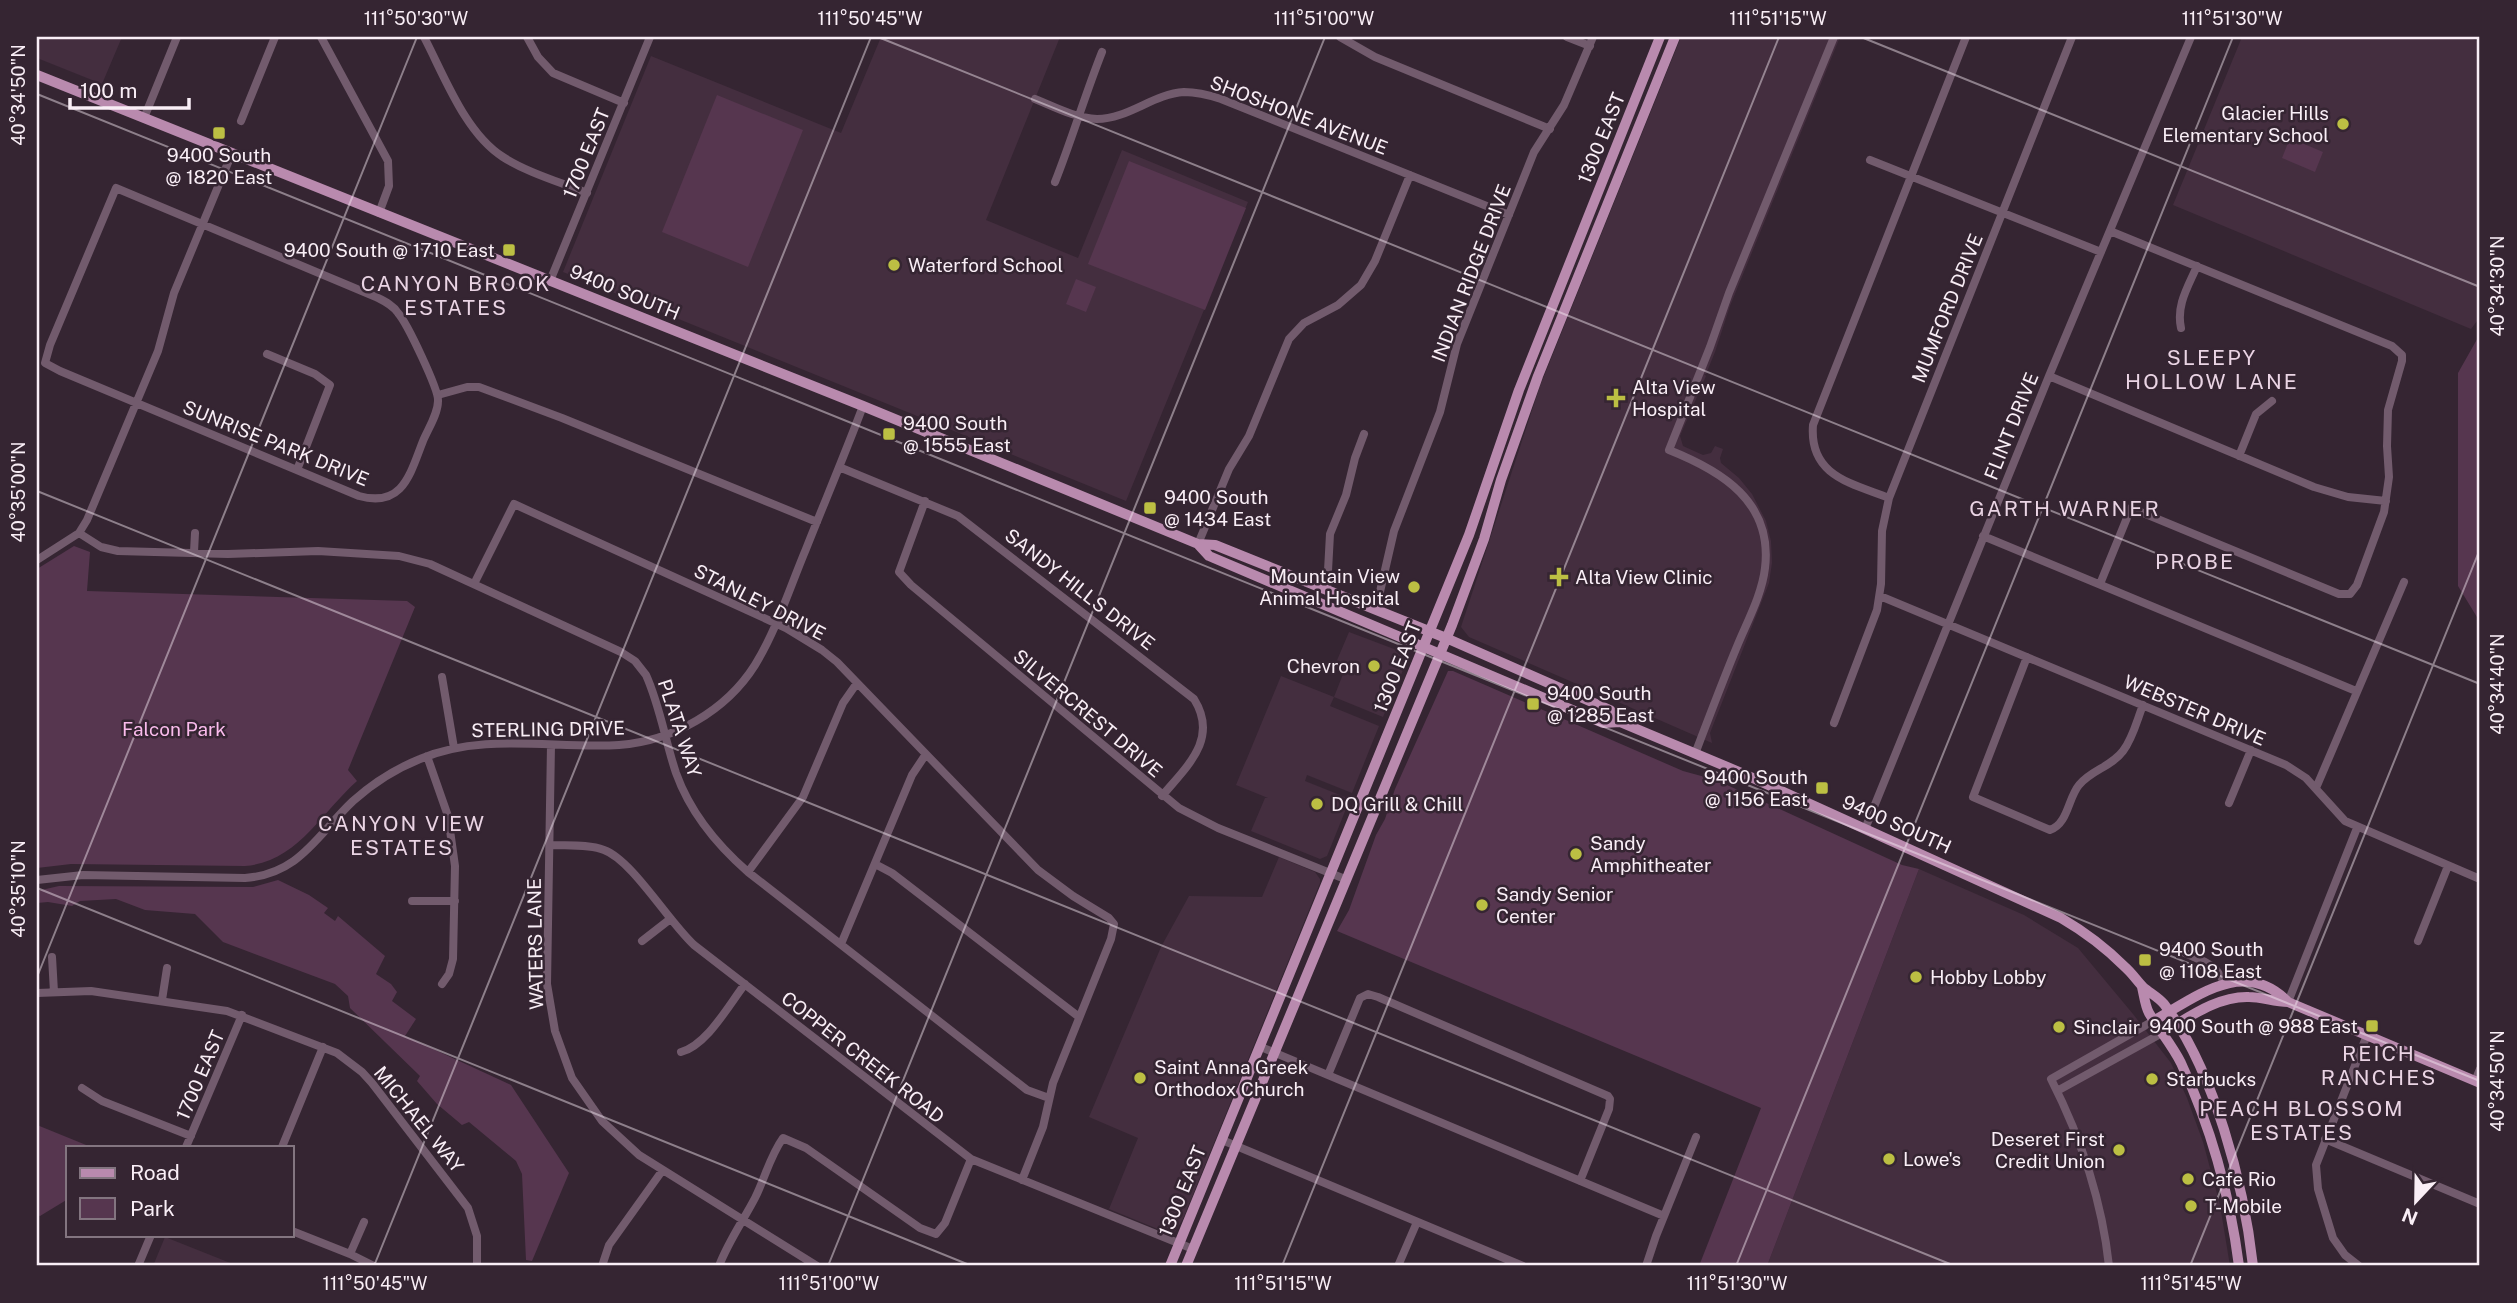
<svg xmlns="http://www.w3.org/2000/svg" width="2517" height="1303" font-family="'Public Sans',sans-serif">
<rect width="100%" height="100%" fill="#352532"/>
<path fill="#442e3f" d="M 37,37 L 122,37 L 102,84 L 37,58 Z
M 881,37 L 1060,37 L 986,220 L 1078,258 L 1122,150 L 1248,202 L 1126,501 L 563,272 L 651,56 L 841,133 Z
M 1681,37 L 1840,37 L 1730,306 L 1715,352 L 1706,374 L 1704,374 L 1706,376 L 1680,436 L 1683,446 L 1703,455 L 1711,453 L 1715,446 L 1723,449 L 1720,458 L 1721,463 L 1739,478 L 1752,494 L 1766,521 L 1771,541 L 1772,563 L 1769,583 L 1710,733 L 1712,743 L 1469,637 L 1461,627 L 1540,386 Z
M 2242,37 L 2467,37 L 2480,42 L 2480,317 L 2471,329 L 2173,205 Z
M 1349,632 L 1402,652 L 1406,658 L 1406,663 L 1383,717 L 1334,697 L 1330,706 L 1379,726 L 1352,793 L 1307,775 L 1305,781 L 1350,799 L 1327,856 L 1320,859 L 1251,831 L 1265,798 L 1268,798 L 1236,785 L 1281,676 L 1334,697 L 1345,669 L 1335,665 Z
M 1279,857 L 1315,872 L 1320,879 L 1320,883 L 1183,1219 L 1175,1232 L 1165,1232 L 1109,1209 L 1138,1138 L 1089,1117 L 1161,947 L 1189,896 L 1262,897 Z
M 1919,869 L 2024,915 L 2078,948 L 2133,1014 L 2171,1063 L 2187,1098 L 2203,1142 L 2220,1205 L 2230,1266 L 1767,1266 Z
M 165,1237 L 238,1266 L 153,1266 Z"/>
<path fill="#56364f" d="M 717,95 L 803,130 L 748,267 L 662,232 Z
M 2290,138 L 2323,152 L 2315,172 L 2282,158 Z
M 1129,161 L 1246,208 L 1205,310 L 1088,264 Z
M 1076,279 L 1096,287 L 1086,312 L 1066,304 Z
M 2480,334 L 2480,622 L 2458,586 L 2458,373 Z
M 74,546 L 90,552 L 87,591 L 407,601 L 415,607 L 348,770 L 357,781 C 321,813 297,862 245,866 L 71,864 L 37,868 L 37,569 Z
M 1448,671 L 1453,671 L 1683,771 L 1716,780 L 1902,865 L 1919,869 L 1767,1266 L 1699,1266 L 1761,1108 L 1337,931 L 1349,910 L 1376,835 L 1385,819 L 1395,789 Z
M 278,880 L 309,895 L 328,908 L 324,913 L 335,921 L 338,916 L 385,956 L 376,974 L 391,984 L 397,992 L 392,1001 L 416,1019 L 405,1036 L 511,1085 L 569,1173 L 532,1261 L 526,1260 L 522,1174 L 516,1161 L 469,1122 L 462,1125 L 437,1104 L 417,1081 L 420,1076 L 350,1008 L 348,996 L 335,984 L 223,942 L 195,914 L 145,910 L 116,899 L 80,901 L 72,906 L 48,902 L 37,903 L 37,891 L 59,886 L 253,887 Z
M 37,1125 L 91,1147 L 68,1147 L 68,1199 L 40,1216 L 37,1215 Z"/>
<g fill="none" stroke-linecap="round" stroke-linejoin="round">
<path stroke="#725b6d" stroke-width="8" d="M 321,37 L 388,161 L 389,186 L 379,213
M 424,37 C 444,75 465,133 503,157 C 528,173 560,182 587,193
M 527,37 L 538,57 L 553,73 L 624,103
M 1340,37 L 1375,57 L 1550,129
M 1567,37 L 1590,46
M 1035,99 C 1055,107 1075,118 1097,119 C 1128,119 1153,94 1184,92 C 1197,92 1209,95 1221,99 L 1509,215
M 144,118 L 177,37
M 241,121 L 275,37
M 1870,160 L 2101,252
M 1055,182 C 1072,139 1085,95 1102,52
M 116,188 L 376,297 C 384,301 393,305 398,313 C 407,323 439,390 438,401 C 438,414 428,429 423,441 C 410,474 403,508 359,496 L 60,371 L 45,363 L 50,345 Z
M 550,281 L 650,37
M 2181,328 C 2176,305 2188,287 2197,266
M 267,354 L 315,374 L 330,385 L 297,470
M 2049,376 L 2314,487 L 2348,497 L 2386,501
M 438,395 L 467,387 L 479,387 L 562,418 L 817,522
M 2239,456 L 2256,414 L 2272,401
M 839,467 L 958,516 L 1194,699 C 1219,739 1187,766 1162,796
M 1889,498 C 1851,483 1809,476 1813,425 L 1966,37
M 925,501 L 899,572 L 911,585 L 1179,808 L 1218,828 L 1345,879
M 79,533 L 101,547 L 118,551 L 228,554 L 318,551 L 399,556 L 430,564 L 621,652 L 635,661 L 646,675 C 660,706 665,740 676,773 C 690,812 717,845 748,872 L 1027,1090 L 1049,1098
M 1983,536 L 2356,691
M 1198,544 L 1229,469 L 1249,436 L 1289,339 L 1304,323 L 1338,305 L 1361,285 L 1375,261 L 1410,175
M 194,552 L 195,533
M 37,560 L 79,533 L 87,520 L 158,351 L 174,293 L 232,153
M 474,584 L 514,504 L 786,628 L 822,650 L 837,662 L 1038,870 L 1073,896 L 1109,918 L 1114,924 L 1111,939 L 1053,1083 L 1043,1127 L 1022,1180
M 2100,584 L 2131,508 L 2339,594 L 2350,594 L 2357,585 L 2384,512 L 2389,477 L 2387,446 L 2388,410 L 2402,361 L 2402,355 L 2392,346 L 2110,231
M 1327,589 L 1330,534 L 1346,495 L 1355,458 L 1364,434
M 1880,596 L 2286,765 L 2306,778 L 2345,821 L 2480,879
M 1376,609 L 1394,531 L 1440,412 L 1457,344 L 1534,152 L 1564,105 L 1593,37
M 2027,657 L 1973,797 L 2050,830 C 2068,824 2068,798 2079,785 C 2091,770 2111,767 2123,751 C 2133,738 2137,720 2143,705
M 442,677 L 454,748
M 1834,723 L 1877,610 L 1881,584 L 1882,531 L 1889,498 L 2072,37
M 551,745 L 547,984 L 555,1031 L 572,1078 L 602,1121 L 639,1155 L 817,1266
M 1695,754 C 1709,717 1723,680 1738,644 C 1748,620 1762,594 1765,568 C 1773,502 1722,471 1669,450 L 1710,347 L 1729,293 L 1834,37
M 427,756 L 448,816 L 455,866 L 453,959 L 449,974 L 442,984
M 2316,788 L 2404,582
M 2229,803 L 2251,750
M 1865,829 L 2049,376 L 2191,37
M 550,845 C 567,846 588,844 604,850 C 632,860 668,921 694,945 L 971,1159 L 1193,1249
M 875,864 L 892,873 L 1079,1017
M 748,872 L 803,797 L 843,703 L 857,683
M 37,880 L 83,875 L 245,878 C 300,874 317,835 353,801 C 373,783 395,769 420,759 C 482,732 554,749 619,745 C 673,741 726,711 755,665 C 777,629 790,587 806,549 C 825,501 845,454 863,406
M 412,901 L 455,901
M 642,941 L 669,920
M 2418,941 L 2448,866
M 841,944 L 912,775 L 926,754
M 2163,953 L 2170,949 L 2176,949 L 2205,962 L 2215,968 L 2225,983
M 52,957 L 54,992
M 37,993 L 91,991 L 227,1011 L 337,1053 L 362,1072 L 372,1083 L 468,1208 L 477,1236 L 477,1266
M 162,1000 L 167,968
M 2288,1002 L 2357,828
M 1261,1047 L 1664,1216
M 681,1052 C 707,1045 728,1006 745,984
M 1328,1075 L 1360,998 L 1368,994 L 1378,997 L 1608,1096 L 1610,1099 L 1609,1109 L 1580,1181
M 2475,1081 L 2480,1069
M 82,1088 L 102,1101 L 191,1136
M 2057,1091 L 2164,1032
M 2325,1139 L 2480,1204
M 1222,1140 L 1523,1266
M 186,1147 L 242,1015
M 282,1147 L 323,1047
M 292,1231 L 350,1254 L 374,1266
M 350,1254 L 364,1222
M 138,1266 L 151,1235
M 602,1266 L 609,1245 L 662,1171
M 719,1266 C 728,1242 743,1221 755,1198 C 765,1178 770,1156 783,1138 L 806,1148 L 920,1228 L 936,1234 L 945,1223 L 971,1159
M 1398,1266 L 1417,1222
M 1646,1266 L 1656,1236 L 1696,1137
M 2109,1266 C 2102,1201 2081,1138 2051,1079 L 2155,1020
M 2359,1266 L 2345,1255 L 2333,1238 L 2318,1189 L 2316,1165 L 2367,1035"/>
<path stroke="#b98aae" stroke-width="10" d="M 37,75 L 863,406 L 1198,544 L 1215,545 L 1446,638 L 1610,710 L 1620,722 L 1744,774 L 2061,918 C 2085,932 2106,948 2125,967 C 2132,973 2137,981 2143,987 C 2150,993 2158,997 2164,1004 C 2214,1070 2244,1184 2253,1266
M 1198,544 L 1209,556 L 1603,723 L 1620,722
M 2142,987 C 2144,995 2145,1006 2149,1013 C 2159,1030 2172,1045 2181,1063 C 2211,1127 2230,1196 2239,1266
M 2155,1020 C 2196,997 2244,957 2288,1002 L 2480,1083
M 2172,1027 C 2195,1013 2221,996 2249,997 C 2262,997 2274,1002 2288,1002
M 1170,1266 L 1469,535 L 1519,390 L 1660,37
M 1186,1266 L 1452,625 L 1484,539 L 1501,480 L 1538,376 L 1675,37"/>
</g>
<path fill="none" stroke="#f9eef6" stroke-width="2" stroke-opacity="0.45" d="M 878,37 L 2480,684M 1861,37 L 2480,287M 37,94 L 2480,1081M 37,491 L 1955,1266M 37,888 L 972,1266M 37,977 L 417,37M 374,1266 L 871,37M 828,1266 L 1325,37M 1282,1266 L 1779,37M 1736,1266 L 2233,37M 2190,1266 L 2480,549"/>
<g fill="#bcbf43" stroke="#352532" stroke-width="2.5">
<circle cx="2343" cy="124" r="7"/>
<rect x="212" y="126" width="14" height="14" rx="3.5"/>
<rect x="502" y="243" width="14" height="14" rx="3.5"/>
<circle cx="894" cy="265" r="7"/>
<path d="M1612.5 387.5h7v7h7v7h-7v7h-7v-7h-7v-7h7z"/>
<rect x="882" y="427" width="14" height="14" rx="3.5"/>
<rect x="1143" y="501" width="14" height="14" rx="3.5"/>
<path d="M1555.5 566.5h7v7h7v7h-7v7h-7v-7h-7v-7h7z"/>
<circle cx="1414" cy="587" r="7"/>
<circle cx="1374" cy="666" r="7"/>
<rect x="1526" y="697" width="14" height="14" rx="3.5"/>
<rect x="1815" y="781" width="14" height="14" rx="3.5"/>
<circle cx="1317" cy="804" r="7"/>
<circle cx="1576" cy="854" r="7"/>
<circle cx="1482" cy="905" r="7"/>
<rect x="2138" y="953" width="14" height="14" rx="3.5"/>
<circle cx="1916" cy="977" r="7"/>
<rect x="2365" y="1019" width="14" height="14" rx="3.5"/>
<circle cx="2059" cy="1027" r="7"/>
<circle cx="1140" cy="1078" r="7"/>
<circle cx="2152" cy="1079" r="7"/>
<circle cx="2119" cy="1150" r="7"/>
<circle cx="1889" cy="1159" r="7"/>
<circle cx="2188" cy="1179" r="7"/>
<circle cx="2191" cy="1206" r="7"/>
</g>
<g text-anchor="middle" stroke-width="5" stroke-linejoin="round" paint-order="stroke">
<g font-size="19" fill="#f9eef6" stroke="#352532" text-anchor="start">
<text x="2329" y="120" text-anchor="end">Glacier Hills<tspan x="2329" dy="22">Elementary School</tspan></text>
<text x="219" y="162" text-anchor="middle">9400 South<tspan x="219" dy="22">@ 1820 East</tspan></text>
<text x="495" y="257" text-anchor="end">9400 South @ 1710 East</text>
<text x="908" y="272">Waterford School</text>
<text x="1632" y="394">Alta View<tspan x="1632" dy="22">Hospital</tspan></text>
<text x="903" y="430">9400 South<tspan x="903" dy="22">@ 1555 East</tspan></text>
<text x="1164" y="504">9400 South<tspan x="1164" dy="22">@ 1434 East</tspan></text>
<text x="1400" y="583" text-anchor="end">Mountain View<tspan x="1400" dy="22">Animal Hospital</tspan></text>
<text x="1575" y="584">Alta View Clinic</text>
<text x="1360" y="673" text-anchor="end">Chevron</text>
<text x="1547" y="700">9400 South<tspan x="1547" dy="22">@ 1285 East</tspan></text>
<text x="1808" y="784" text-anchor="end">9400 South<tspan x="1808" dy="22">@ 1156 East</tspan></text>
<text x="1331" y="811">DQ Grill &amp; Chill</text>
<text x="1590" y="850">Sandy<tspan x="1590" dy="22">Amphitheater</tspan></text>
<text x="1496" y="901">Sandy Senior<tspan x="1496" dy="22">Center</tspan></text>
<text x="2159" y="956">9400 South<tspan x="2159" dy="22">@ 1108 East</tspan></text>
<text x="1930" y="984">Hobby Lobby</text>
<text x="2358" y="1033" text-anchor="end">9400 South @ 988 East</text>
<text x="2073" y="1034">Sinclair</text>
<text x="1154" y="1074">Saint Anna Greek<tspan x="1154" dy="22">Orthodox Church</tspan></text>
<text x="2166" y="1086">Starbucks</text>
<text x="2105" y="1146" text-anchor="end">Deseret First<tspan x="2105" dy="22">Credit Union</tspan></text>
<text x="1903" y="1166">Lowe's</text>
<text x="2202" y="1186">Cafe Rio</text>
<text x="2205" y="1213">T-Mobile</text>
</g>
<g font-size="19" fill="#f9eef6" stroke="#352532">
<text transform="translate(1299 115) rotate(21)" y="7">SHOSHONE AVENUE</text>
<text transform="translate(1601 138) rotate(-68)" y="7">1300 EAST</text>
<text transform="translate(586 153) rotate(-68)" y="7">1700 EAST</text>
<text transform="translate(1471 273) rotate(-69)" y="7">INDIAN RIDGE DRIVE</text>
<text transform="translate(625 292) rotate(22)" y="7">9400 SOUTH</text>
<text transform="translate(1947 308) rotate(-68)" y="7">MUMFORD DRIVE</text>
<text transform="translate(2011 426) rotate(-68)" y="7">FLINT DRIVE</text>
<text transform="translate(276 443) rotate(22)" y="7">SUNRISE PARK DRIVE</text>
<text transform="translate(1080 589) rotate(38)" y="7">SANDY HILLS DRIVE</text>
<text transform="translate(760 602) rotate(27)" y="7">STANLEY DRIVE</text>
<text transform="translate(1397 667) rotate(-68)" y="7">1300 EAST</text>
<text transform="translate(2195 710) rotate(23)" y="7">WEBSTER DRIVE</text>
<text transform="translate(1088 713) rotate(40)" y="7">SILVERCREST DRIVE</text>
<text transform="translate(680 728) rotate(72)" y="7">PLATA WAY</text>
<text transform="translate(548 729) rotate(-1)" y="7">STERLING DRIVE</text>
<text transform="translate(1897 824) rotate(24)" y="7">9400 SOUTH</text>
<text transform="translate(535 944) rotate(-91)" y="7">WATERS LANE</text>
<text transform="translate(863 1057) rotate(38)" y="7">COPPER CREEK ROAD</text>
<text transform="translate(200 1075) rotate(-67)" y="7">1700 EAST</text>
<text transform="translate(419 1119) rotate(51)" y="7">MICHAEL WAY</text>
<text transform="translate(1182 1191) rotate(-68)" y="7">1300 EAST</text>
</g>
<g font-size="19" fill="#fabbec" stroke="#352532">
<text x="174" y="736">Falcon Park</text>
</g>
<g font-size="21" letter-spacing="2" fill="#ead4e4" stroke="#352532">
<text x="456" y="291">CANYON BROOK<tspan x="456" dy="24">ESTATES</tspan></text>
<text x="2212" y="365">SLEEPY<tspan x="2212" dy="24">HOLLOW LANE</tspan></text>
<text x="2065" y="516">GARTH WARNER</text>
<text x="2195" y="569">PROBE</text>
<text x="402" y="831">CANYON VIEW<tspan x="402" dy="24">ESTATES</tspan></text>
<text x="2379" y="1061">REICH<tspan x="2379" dy="24">RANCHES</tspan></text>
<text x="2302" y="1116">PEACH BLOSSOM<tspan x="2302" dy="24">ESTATES</tspan></text>
</g>
</g>
<rect width="2517" height="1303" fill="none" stroke="#352532" stroke-width="77"/>
<rect x="66" y="1146" width="228" height="91" fill="#352532" stroke="#837580" stroke-width="2"/>
<rect x="80" y="1168" width="35" height="10" fill="#b98aae" stroke="#837580" stroke-width="2"/>
<text x="130" y="1180" font-size="21" fill="#f9eef6">Road</text>
<rect x="80" y="1198" width="35" height="21" fill="#56364f" stroke="#837580" stroke-width="2"/>
<text x="130" y="1216" font-size="21" fill="#f9eef6">Park</text>
<g transform="translate(2416 1201) rotate(202)" stroke="#352532" stroke-width="5" paint-order="stroke">
<path d="M0-5L12 26L0 18L-12 26Z" fill="#f9eef6"/>
<text y="-10" font-size="19" font-weight="bold" text-anchor="middle" fill="#f9eef6">N</text>
</g>
<path d="M70 98v10h119v-10" fill="none" stroke="#f9eef6" stroke-width="3.5"/>
<text x="80" y="98" font-size="21" fill="#f9eef6" stroke="#352532" stroke-width="5" paint-order="stroke">100 m</text>
<rect x="38" y="38" width="2440" height="1226" fill="none" stroke="#f9eef6" stroke-width="2.5"/>
<g font-size="18" text-anchor="middle" fill="#f9eef6">
<text x="416" y="25">111°50'30"W</text>
<text x="870" y="25">111°50'45"W</text>
<text x="1324" y="25">111°51'00"W</text>
<text x="1778" y="25">111°51'15"W</text>
<text x="2232" y="25">111°51'30"W</text>
<text transform="translate(19 95) rotate(-90)" y="6">40°34'50"N</text>
<text transform="translate(2498 286) rotate(-90)" y="6">40°34'30"N</text>
<text transform="translate(19 492) rotate(-90)" y="6">40°35'00"N</text>
<text transform="translate(2498 684) rotate(-90)" y="6">40°34'40"N</text>
<text transform="translate(19 889) rotate(-90)" y="6">40°35'10"N</text>
<text transform="translate(2498 1081) rotate(-90)" y="6">40°34'50"N</text>
<text x="375" y="1290">111°50'45"W</text>
<text x="829" y="1290">111°51'00"W</text>
<text x="1283" y="1290">111°51'15"W</text>
<text x="1737" y="1290">111°51'30"W</text>
<text x="2191" y="1290">111°51'45"W</text>
</g>
</svg>
